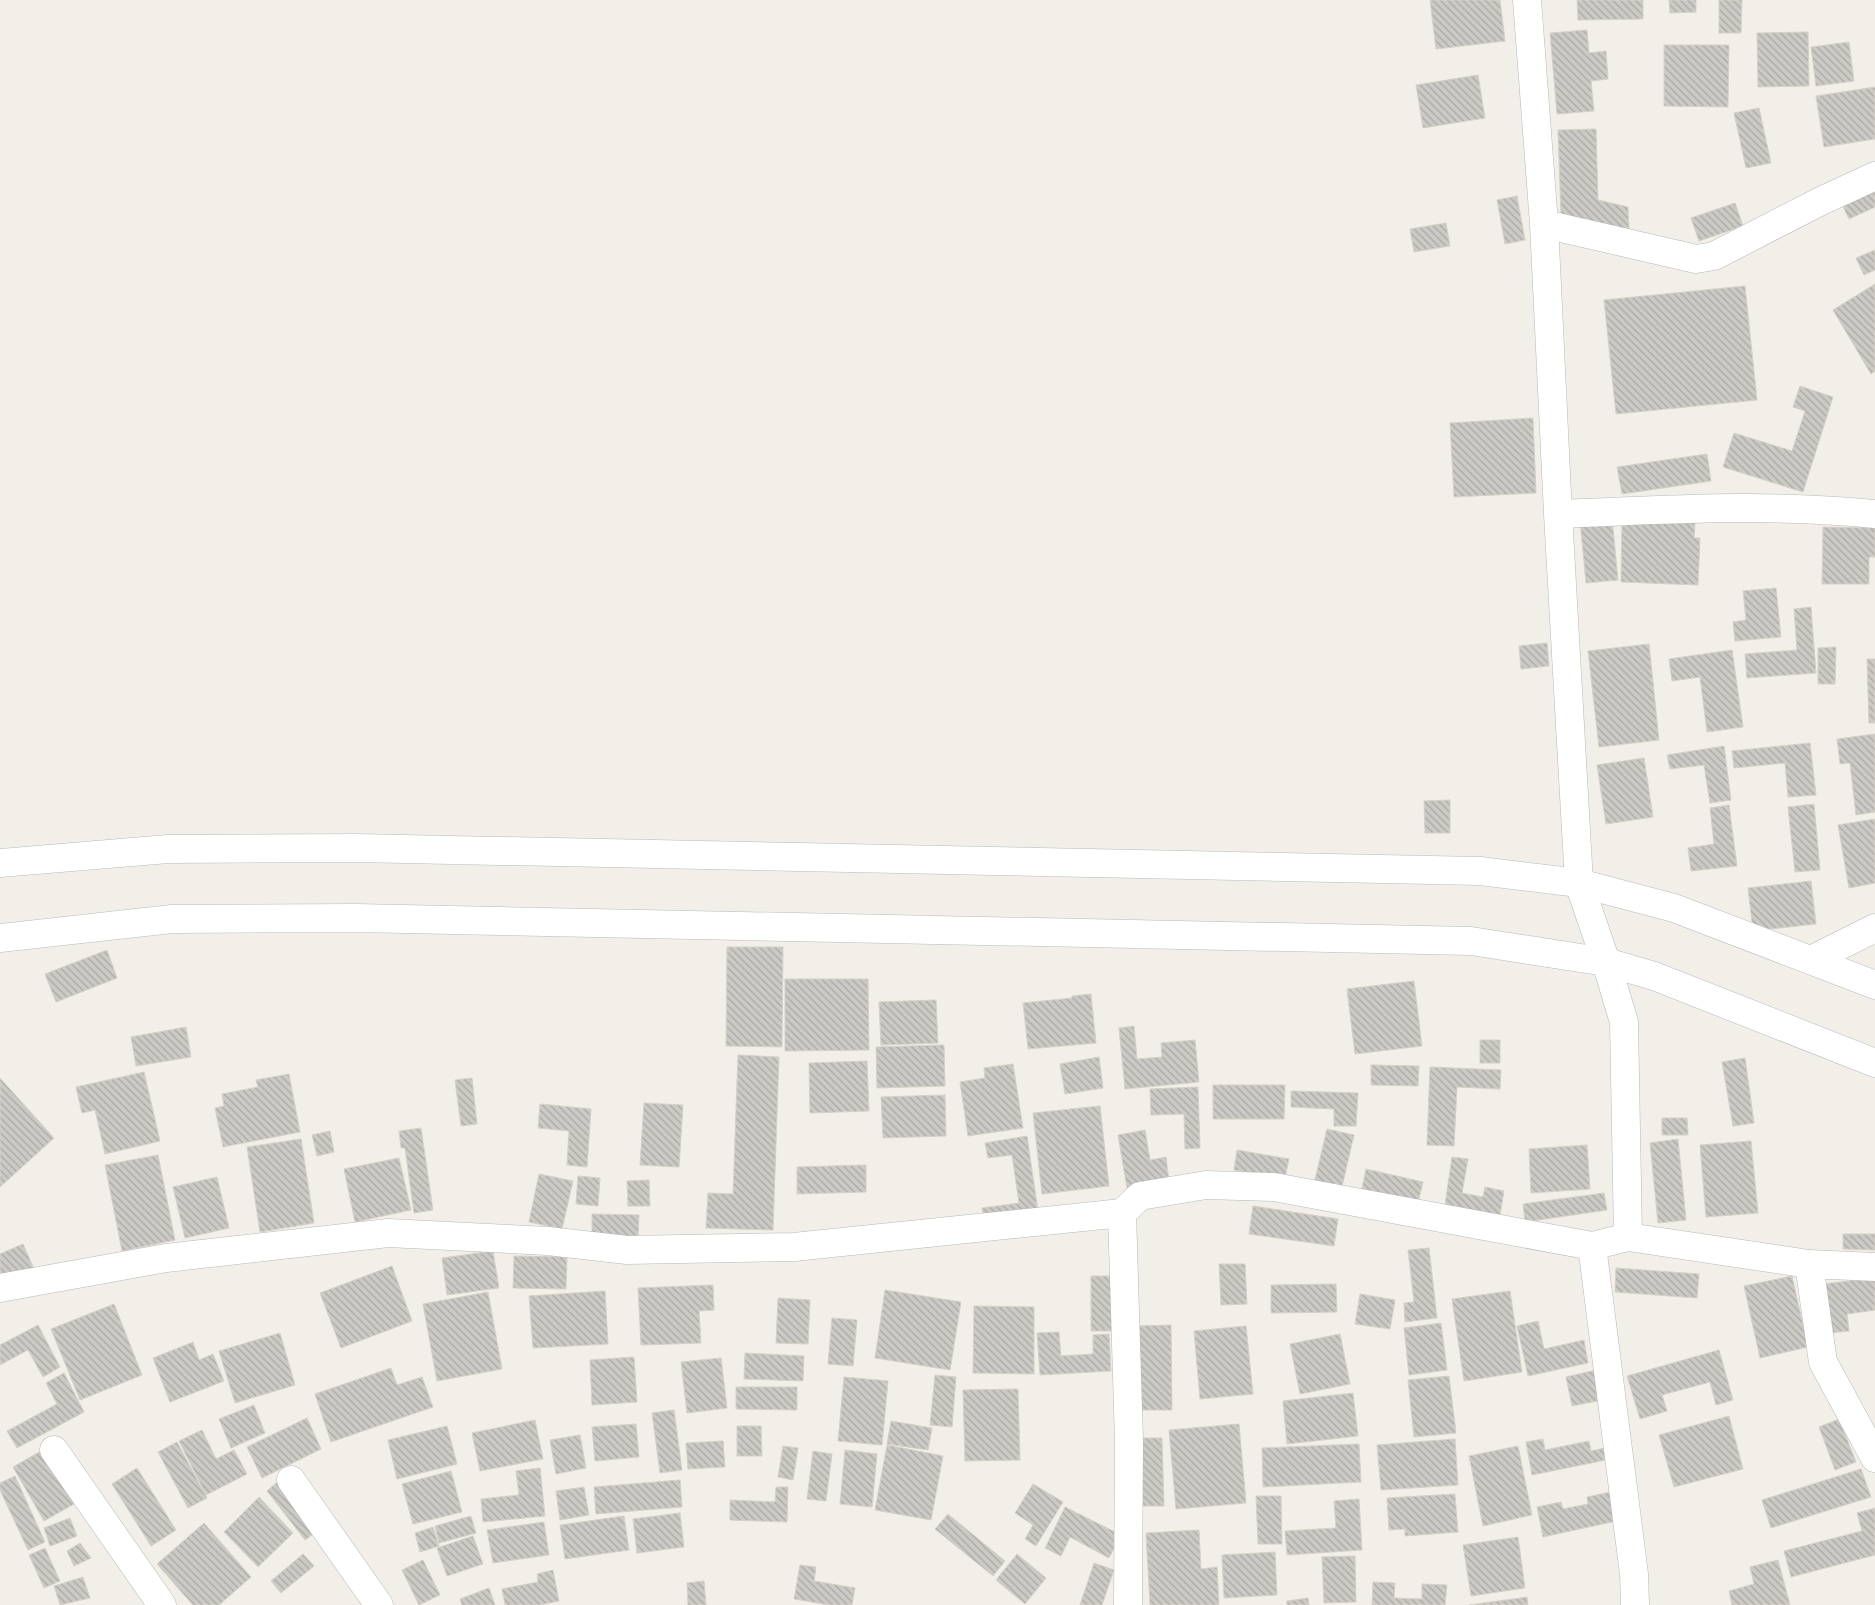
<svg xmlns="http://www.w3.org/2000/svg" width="1875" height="1605" font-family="'Alegreya Sans',sans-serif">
<defs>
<pattern id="building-back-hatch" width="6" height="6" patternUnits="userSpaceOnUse" patternTransform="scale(1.25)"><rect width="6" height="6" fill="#cccac5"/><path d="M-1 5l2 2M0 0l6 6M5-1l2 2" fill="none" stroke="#a9a8a4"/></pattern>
</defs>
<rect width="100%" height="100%" fill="#f1efe8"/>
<path fill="url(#building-back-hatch)" stroke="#d6d1c6" d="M 1430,0 L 1500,0 L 1505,41 L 1436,49 Z
M 1577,0 L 1643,0 L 1643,19 L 1578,20 Z
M 1669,0 L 1696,0 L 1696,12 L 1670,13 Z
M 1719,0 L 1742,0 L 1741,33 L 1719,33 Z
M 1587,30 L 1589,53 L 1606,51 L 1608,79 L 1591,81 L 1594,111 L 1557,114 L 1550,33 Z
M 1808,32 L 1809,86 L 1758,87 L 1757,33 Z
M 1849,42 L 1854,81 L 1816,86 L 1811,47 Z
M 1664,45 L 1729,45 L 1728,107 L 1664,106 Z
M 1478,75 L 1485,118 L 1423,128 L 1416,85 Z
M 1875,87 L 1875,139 L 1824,147 L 1816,96 Z
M 1759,108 L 1771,163 L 1746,168 L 1734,113 Z
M 1596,129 L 1598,200 L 1628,207 L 1629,230 L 1561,215 L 1558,130 Z
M 1875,187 L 1875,207 L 1849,219 L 1841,202 Z
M 1517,196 L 1525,240 L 1505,244 L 1497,200 Z
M 1735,203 L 1743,226 L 1699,241 L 1691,218 Z
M 1446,223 L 1450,246 L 1414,252 L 1410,229 Z
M 1875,250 L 1875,270 L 1864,275 L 1856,258 Z
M 1875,284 L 1875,371 L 1871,374 L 1833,310 Z
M 1745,286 L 1757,400 L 1616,414 L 1604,300 Z
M 1800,386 L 1833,397 L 1803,492 L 1723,467 L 1734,433 L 1792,451 L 1805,411 L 1793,407 Z
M 1533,418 L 1536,493 L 1454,497 L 1450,423 Z
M 1707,454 L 1711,481 L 1622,494 L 1617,467 Z
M 1612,518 L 1618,580 L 1586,583 L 1580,520 Z
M 1622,520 L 1695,522 L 1694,538 L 1700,538 L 1698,585 L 1621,582 Z
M 1872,520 L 1875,520 L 1875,557 L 1869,557 L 1869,584 L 1822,584 L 1823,527 L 1871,528 Z
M 1776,588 L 1781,637 L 1735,641 L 1733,622 L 1746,620 L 1743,591 Z
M 1811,607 L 1816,673 L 1747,678 L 1745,654 L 1797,650 L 1794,609 Z
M 1547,643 L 1549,666 L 1521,669 L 1519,646 Z
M 1649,644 L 1659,740 L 1599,747 L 1588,651 Z
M 1836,647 L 1835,684 L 1818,684 L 1818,648 Z
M 1732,650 L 1743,727 L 1707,732 L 1700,677 L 1672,681 L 1669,659 Z
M 1867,659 L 1875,659 L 1875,723 L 1869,723 Z
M 1875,734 L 1875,812 L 1856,815 L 1850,763 L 1840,764 L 1837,739 Z
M 1810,743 L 1816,795 L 1788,797 L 1785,763 L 1734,768 L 1732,751 Z
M 1724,746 L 1731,800 L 1710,803 L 1704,765 L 1670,769 L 1667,755 Z
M 1644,758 L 1653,817 L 1606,824 L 1597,765 Z
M 1450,800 L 1450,833 L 1425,833 L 1424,801 Z
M 1814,804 L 1820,870 L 1795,872 L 1788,807 Z
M 1729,805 L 1737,866 L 1691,871 L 1688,848 L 1714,844 L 1710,808 Z
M 1875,819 L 1875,883 L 1849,888 L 1838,825 Z
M 1811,881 L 1816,924 L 1753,931 L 1748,888 Z
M 727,947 L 783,947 L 782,1047 L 726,1046 Z
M 107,950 L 117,978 L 56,1002 L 45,974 Z
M 785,979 L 868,979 L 869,1050 L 785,1051 Z
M 1414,981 L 1422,1046 L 1355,1054 L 1347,989 Z
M 1091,994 L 1096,1043 L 1028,1049 L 1023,1003 L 1072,998 L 1072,996 Z
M 936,1000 L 938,1043 L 881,1045 L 879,1002 Z
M 1134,1026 L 1137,1059 L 1162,1057 L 1161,1043 L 1195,1040 L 1199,1082 L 1125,1089 L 1119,1028 Z
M 186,1027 L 191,1057 L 136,1066 L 131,1037 Z
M 1480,1040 L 1500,1040 L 1500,1063 L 1480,1063 Z
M 944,1045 L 945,1086 L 877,1088 L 876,1047 Z
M 738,1055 L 779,1057 L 773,1230 L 706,1228 L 708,1193 L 733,1194 Z
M 1099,1057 L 1103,1088 L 1065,1094 L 1060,1064 Z
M 1745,1058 L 1754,1123 L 1733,1126 L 1722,1062 Z
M 867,1061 L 869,1111 L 810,1113 L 809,1063 Z
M 1013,1064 L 1023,1128 L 968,1136 L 960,1082 L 985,1078 L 984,1068 Z
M 1371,1065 L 1419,1066 L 1418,1086 L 1371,1085 Z
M 1430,1067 L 1501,1070 L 1500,1089 L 1457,1087 L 1454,1146 L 1427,1145 Z
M 144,1072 L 160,1141 L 105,1154 L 95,1110 L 82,1113 L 76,1087 Z
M 289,1074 L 300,1132 L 223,1147 L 215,1108 L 224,1106 L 222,1094 L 258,1087 L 256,1080 Z
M 0,1078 L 54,1138 L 0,1187 Z
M 472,1078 L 477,1124 L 461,1126 L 455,1080 Z
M 1213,1085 L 1285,1085 L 1284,1119 L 1213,1119 Z
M 1198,1087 L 1200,1148 L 1185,1149 L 1184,1114 L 1151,1115 L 1150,1089 Z
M 1291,1091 L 1358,1093 L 1356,1126 L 1334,1126 L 1334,1109 L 1291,1107 Z
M 945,1095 L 946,1136 L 883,1138 L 881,1097 Z
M 644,1103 L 683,1105 L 679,1167 L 640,1165 Z
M 540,1104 L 591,1109 L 587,1167 L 567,1165 L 569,1131 L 538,1128 Z
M 1100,1106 L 1109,1186 L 1042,1194 L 1033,1113 Z
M 1662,1118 L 1687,1118 L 1688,1135 L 1662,1135 Z
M 421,1128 L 433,1210 L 414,1213 L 405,1148 L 401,1148 L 399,1131 Z
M 1327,1129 L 1354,1135 L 1340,1195 L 1313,1188 Z
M 1145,1130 L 1150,1160 L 1166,1157 L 1169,1181 L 1127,1188 L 1118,1135 Z
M 330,1131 L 334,1152 L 317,1156 L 312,1135 Z
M 1027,1136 L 1039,1218 L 985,1226 L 982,1208 L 1019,1203 L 1012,1155 L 988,1158 L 985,1143 Z
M 301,1139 L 314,1223 L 260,1232 L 247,1147 Z
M 1678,1139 L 1686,1220 L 1658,1223 L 1650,1143 Z
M 1751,1141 L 1758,1213 L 1706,1217 L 1700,1145 Z
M 1587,1145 L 1590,1189 L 1531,1193 L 1529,1149 Z
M 1237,1150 L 1289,1159 L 1285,1178 L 1234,1170 Z
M 158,1155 L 175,1240 L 122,1251 L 105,1165 Z
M 1452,1157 L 1468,1159 L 1462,1193 L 1483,1197 L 1485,1187 L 1504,1191 L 1499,1221 L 1444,1212 Z
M 399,1158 L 411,1210 L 355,1222 L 344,1169 Z
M 866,1165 L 866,1192 L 797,1194 L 797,1167 Z
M 1366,1169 L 1423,1182 L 1416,1211 L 1360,1198 Z
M 539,1174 L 573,1181 L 562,1229 L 529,1222 Z
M 578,1176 L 600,1178 L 598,1206 L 576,1204 Z
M 217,1177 L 229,1228 L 185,1238 L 173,1187 Z
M 649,1180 L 650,1206 L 628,1206 L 627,1181 Z
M 1604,1193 L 1607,1210 L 1525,1222 L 1523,1204 Z
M 1253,1206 L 1338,1219 L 1334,1246 L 1249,1234 Z
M 592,1214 L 639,1215 L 638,1240 L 592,1238 Z
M 1843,1234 L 1875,1234 L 1875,1250 L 1843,1249 Z
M 23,1244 L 34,1269 L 0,1275 L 0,1254 Z
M 1429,1248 L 1437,1318 L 1405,1322 L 1404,1303 L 1414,1302 L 1408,1250 Z
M 493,1251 L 499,1288 L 447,1295 L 442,1258 Z
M 514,1256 L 567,1257 L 566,1289 L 513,1288 Z
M 1219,1264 L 1245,1264 L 1247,1304 L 1221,1305 Z
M 392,1266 L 412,1321 L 341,1348 L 320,1293 Z
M 1616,1268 L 1699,1274 L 1697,1298 L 1615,1292 Z
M 1091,1276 L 1110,1276 L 1112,1331 L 1091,1331 Z
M 1792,1276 L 1808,1347 L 1760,1358 L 1744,1286 Z
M 1875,1278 L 1875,1310 L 1847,1314 L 1849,1331 L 1829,1333 L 1823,1284 Z
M 1336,1284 L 1337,1312 L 1271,1313 L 1271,1285 Z
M 713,1285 L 714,1310 L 699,1311 L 701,1343 L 641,1345 L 638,1288 Z
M 885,1290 L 961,1302 L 950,1370 L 875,1358 Z
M 605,1291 L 608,1344 L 533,1348 L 529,1296 Z
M 1510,1291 L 1522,1372 L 1464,1381 L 1452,1299 Z
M 488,1292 L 502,1369 L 437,1381 L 423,1304 Z
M 1360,1294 L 1395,1300 L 1390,1329 L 1355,1324 Z
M 778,1298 L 810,1300 L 808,1344 L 776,1343 Z
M 114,1304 L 142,1375 L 80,1400 L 51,1329 Z
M 974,1306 L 1034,1307 L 1034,1374 L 973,1373 Z
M 832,1318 L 857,1320 L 853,1366 L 828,1364 Z
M 1538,1321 L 1544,1349 L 1584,1340 L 1588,1363 L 1528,1376 L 1517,1326 Z
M 1441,1323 L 1447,1370 L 1409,1375 L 1404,1328 Z
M 38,1325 L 60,1367 L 43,1377 L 28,1350 L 0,1365 L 0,1345 Z
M 1171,1325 L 1172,1410 L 1136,1410 L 1136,1326 Z
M 1246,1326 L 1253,1394 L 1200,1399 L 1194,1331 Z
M 1059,1332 L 1061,1356 L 1093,1354 L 1093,1335 L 1109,1334 L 1111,1371 L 1040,1375 L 1037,1333 Z
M 280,1333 L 295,1385 L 235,1403 L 219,1351 Z
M 1340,1334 L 1350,1384 L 1300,1394 L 1290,1344 Z
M 193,1342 L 199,1360 L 213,1354 L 224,1381 L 170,1402 L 153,1358 Z
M 1719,1350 L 1733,1400 L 1716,1405 L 1710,1382 L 1662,1395 L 1667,1411 L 1640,1419 L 1627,1376 Z
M 745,1353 L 804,1356 L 803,1381 L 744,1379 Z
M 634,1357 L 637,1402 L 592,1405 L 590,1360 Z
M 721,1358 L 727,1408 L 687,1413 L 681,1362 Z
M 391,1368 L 397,1385 L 422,1377 L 433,1407 L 331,1442 L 315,1394 Z
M 1596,1370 L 1602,1400 L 1572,1406 L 1566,1377 Z
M 64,1373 L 84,1412 L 17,1448 L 7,1431 L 57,1404 L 46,1383 Z
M 935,1375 L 956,1377 L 952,1427 L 930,1425 Z
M 1449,1376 L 1456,1433 L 1414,1437 L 1408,1380 Z
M 844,1377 L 888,1381 L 882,1445 L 838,1441 Z
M 736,1387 L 797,1387 L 797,1410 L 736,1409 Z
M 1018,1389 L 1020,1460 L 965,1461 L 963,1390 Z
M 1353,1393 L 1358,1436 L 1287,1444 L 1283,1401 Z
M 254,1405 L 265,1433 L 231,1448 L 219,1419 Z
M 674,1410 L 682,1470 L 660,1473 L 652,1413 Z
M 1729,1416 L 1743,1469 L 1674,1487 L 1659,1435 Z
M 307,1418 L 321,1449 L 262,1478 L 247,1447 Z
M 1839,1419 L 1856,1462 L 1835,1470 L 1819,1427 Z
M 535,1420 L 543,1459 L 480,1471 L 472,1433 Z
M 891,1421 L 932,1428 L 928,1450 L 887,1444 Z
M 636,1424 L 639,1457 L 595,1461 L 592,1427 Z
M 1239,1424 L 1246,1503 L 1176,1509 L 1169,1430 Z
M 447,1426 L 457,1464 L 397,1479 L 388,1440 Z
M 737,1426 L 761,1426 L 762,1456 L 737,1456 Z
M 202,1430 L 216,1459 L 234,1450 L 247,1474 L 206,1495 L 179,1441 Z
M 580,1435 L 586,1468 L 556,1474 L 550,1440 Z
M 1141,1438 L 1162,1438 L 1164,1506 L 1142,1506 Z
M 1455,1439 L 1458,1485 L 1381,1490 L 1377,1445 Z
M 1543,1439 L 1545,1450 L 1589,1441 L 1591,1451 L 1609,1447 L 1611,1459 L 1532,1475 L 1526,1442 Z
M 723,1441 L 725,1467 L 688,1469 L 686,1443 Z
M 177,1442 L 207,1498 L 188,1508 L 158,1452 Z
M 1359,1444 L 1361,1482 L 1263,1487 L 1262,1448 Z
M 887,1445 L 943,1456 L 931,1520 L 875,1510 Z
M 783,1446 L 798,1448 L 793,1480 L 778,1477 Z
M 1518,1446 L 1532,1515 L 1483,1526 L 1469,1456 Z
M 43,1450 L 74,1504 L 44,1521 L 13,1467 Z
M 845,1450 L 877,1454 L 872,1507 L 840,1504 Z
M 813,1451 L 832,1454 L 826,1501 L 807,1499 Z
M 137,1468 L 176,1530 L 151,1546 L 112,1484 Z
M 540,1468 L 545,1516 L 483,1522 L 481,1499 L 519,1495 L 516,1471 Z
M 1861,1469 L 1871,1497 L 1771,1528 L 1762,1500 Z
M 451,1471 L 462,1512 L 413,1524 L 402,1484 Z
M 15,1476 L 45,1542 L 28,1550 L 0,1490 L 0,1483 Z
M 281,1479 L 320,1529 L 305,1540 L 267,1491 Z
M 680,1480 L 682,1507 L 596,1514 L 594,1487 Z
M 1033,1484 L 1063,1502 L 1036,1546 L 1025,1539 L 1033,1525 L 1015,1513 Z
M 584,1487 L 589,1515 L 560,1520 L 556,1491 Z
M 776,1487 L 788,1487 L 787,1522 L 730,1520 L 730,1500 L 775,1502 Z
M 1615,1491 L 1621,1520 L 1543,1537 L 1537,1507 L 1561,1502 L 1563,1509 L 1588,1504 L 1587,1497 Z
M 1455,1494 L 1458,1532 L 1405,1536 L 1405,1529 L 1389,1530 L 1387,1498 Z
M 1256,1496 L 1281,1496 L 1282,1544 L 1258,1544 Z
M 259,1497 L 293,1533 L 258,1567 L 224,1532 Z
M 1359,1499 L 1362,1550 L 1287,1555 L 1285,1531 L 1336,1528 L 1334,1501 Z
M 1065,1507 L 1121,1535 L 1109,1558 L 1070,1537 L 1061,1556 L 1045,1548 Z
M 1875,1508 L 1875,1555 L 1791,1577 L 1784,1551 L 1862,1531 L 1857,1513 Z
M 680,1513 L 684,1547 L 637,1553 L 633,1519 Z
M 948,1514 L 1005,1561 L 993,1576 L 935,1529 Z
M 471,1516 L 476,1533 L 439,1543 L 435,1526 Z
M 624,1516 L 629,1550 L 565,1559 L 560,1525 Z
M 70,1518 L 77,1536 L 50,1546 L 44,1528 Z
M 544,1522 L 549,1555 L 493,1563 L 487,1530 Z
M 204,1523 L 251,1577 L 219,1605 L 193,1605 L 157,1564 Z
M 433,1527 L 439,1546 L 420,1552 L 415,1533 Z
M 1199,1530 L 1201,1569 L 1217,1567 L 1219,1605 L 1150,1605 L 1146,1533 Z
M 473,1536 L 483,1564 L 447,1576 L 437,1548 Z
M 1518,1537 L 1525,1588 L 1471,1596 L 1463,1545 Z
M 80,1543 L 91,1558 L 74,1566 L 67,1551 Z
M 45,1548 L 60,1581 L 44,1588 L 29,1555 Z
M 1275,1552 L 1277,1595 L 1224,1598 L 1222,1555 Z
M 303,1554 L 314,1566 L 281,1593 L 271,1581 Z
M 1017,1554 L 1046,1578 L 1025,1604 L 996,1580 Z
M 1355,1556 L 1356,1602 L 1324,1603 L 1322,1557 Z
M 423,1560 L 440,1595 L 419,1605 L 402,1570 Z
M 1778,1560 L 1790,1605 L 1732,1605 L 1729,1591 L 1754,1584 L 1750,1567 Z
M 1094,1563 L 1114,1570 L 1102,1605 L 1080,1605 Z
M 800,1565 L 816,1567 L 814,1581 L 855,1588 L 852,1605 L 829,1605 L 794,1599 Z
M 553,1570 L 559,1601 L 540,1605 L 505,1605 L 502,1589 L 538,1582 L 537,1574 Z
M 83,1577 L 90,1598 L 60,1605 L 54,1586 Z
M 704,1581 L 706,1605 L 688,1605 L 687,1583 Z
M 1373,1582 L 1395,1583 L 1394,1598 L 1422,1599 L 1422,1584 L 1447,1585 L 1445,1605 L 1372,1605 Z
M 489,1588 L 495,1605 L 462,1605 L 460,1599 Z
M 1527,1597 L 1528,1605 L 1469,1605 Z
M 1308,1598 L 1309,1605 L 1287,1605 L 1287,1601 Z"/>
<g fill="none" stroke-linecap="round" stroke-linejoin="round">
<g stroke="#b5b8bc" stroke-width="29">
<path id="street" d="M 1527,0 L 1544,224 L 1558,514 L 1579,883 L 1606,962 L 1624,1022 L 1628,1237
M 1544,224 L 1696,259 L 1714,256 L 1821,201 L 1875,176
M 1558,514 C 1663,510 1769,503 1875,514
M 1811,960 L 1875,928
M 1122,1213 L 1129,1441 L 1128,1605
M 1592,1246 L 1634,1574 L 1635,1605
M 1809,1264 L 1823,1362 L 1875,1458
M 0,1288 L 166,1258 L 388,1233 L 548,1241 L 627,1250 L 794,1247 L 1122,1213 L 1140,1196 L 1206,1185 L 1274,1187 L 1592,1246 L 1628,1237 L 1809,1264 L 1875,1267
M 54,1450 L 162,1605
M 291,1480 L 379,1605"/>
</g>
<g stroke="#b6babf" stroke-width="29">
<path id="secondary" d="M 0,863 L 168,849 L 356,848 L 1480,871 L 1579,883 L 1674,908 L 1875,985
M 0,938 L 172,919 L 356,918 L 1471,941 L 1606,962 L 1654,976 L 1875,1063"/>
</g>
<use href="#street" stroke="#fff" stroke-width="28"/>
<use href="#secondary" stroke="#fff" stroke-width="28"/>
</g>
</svg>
